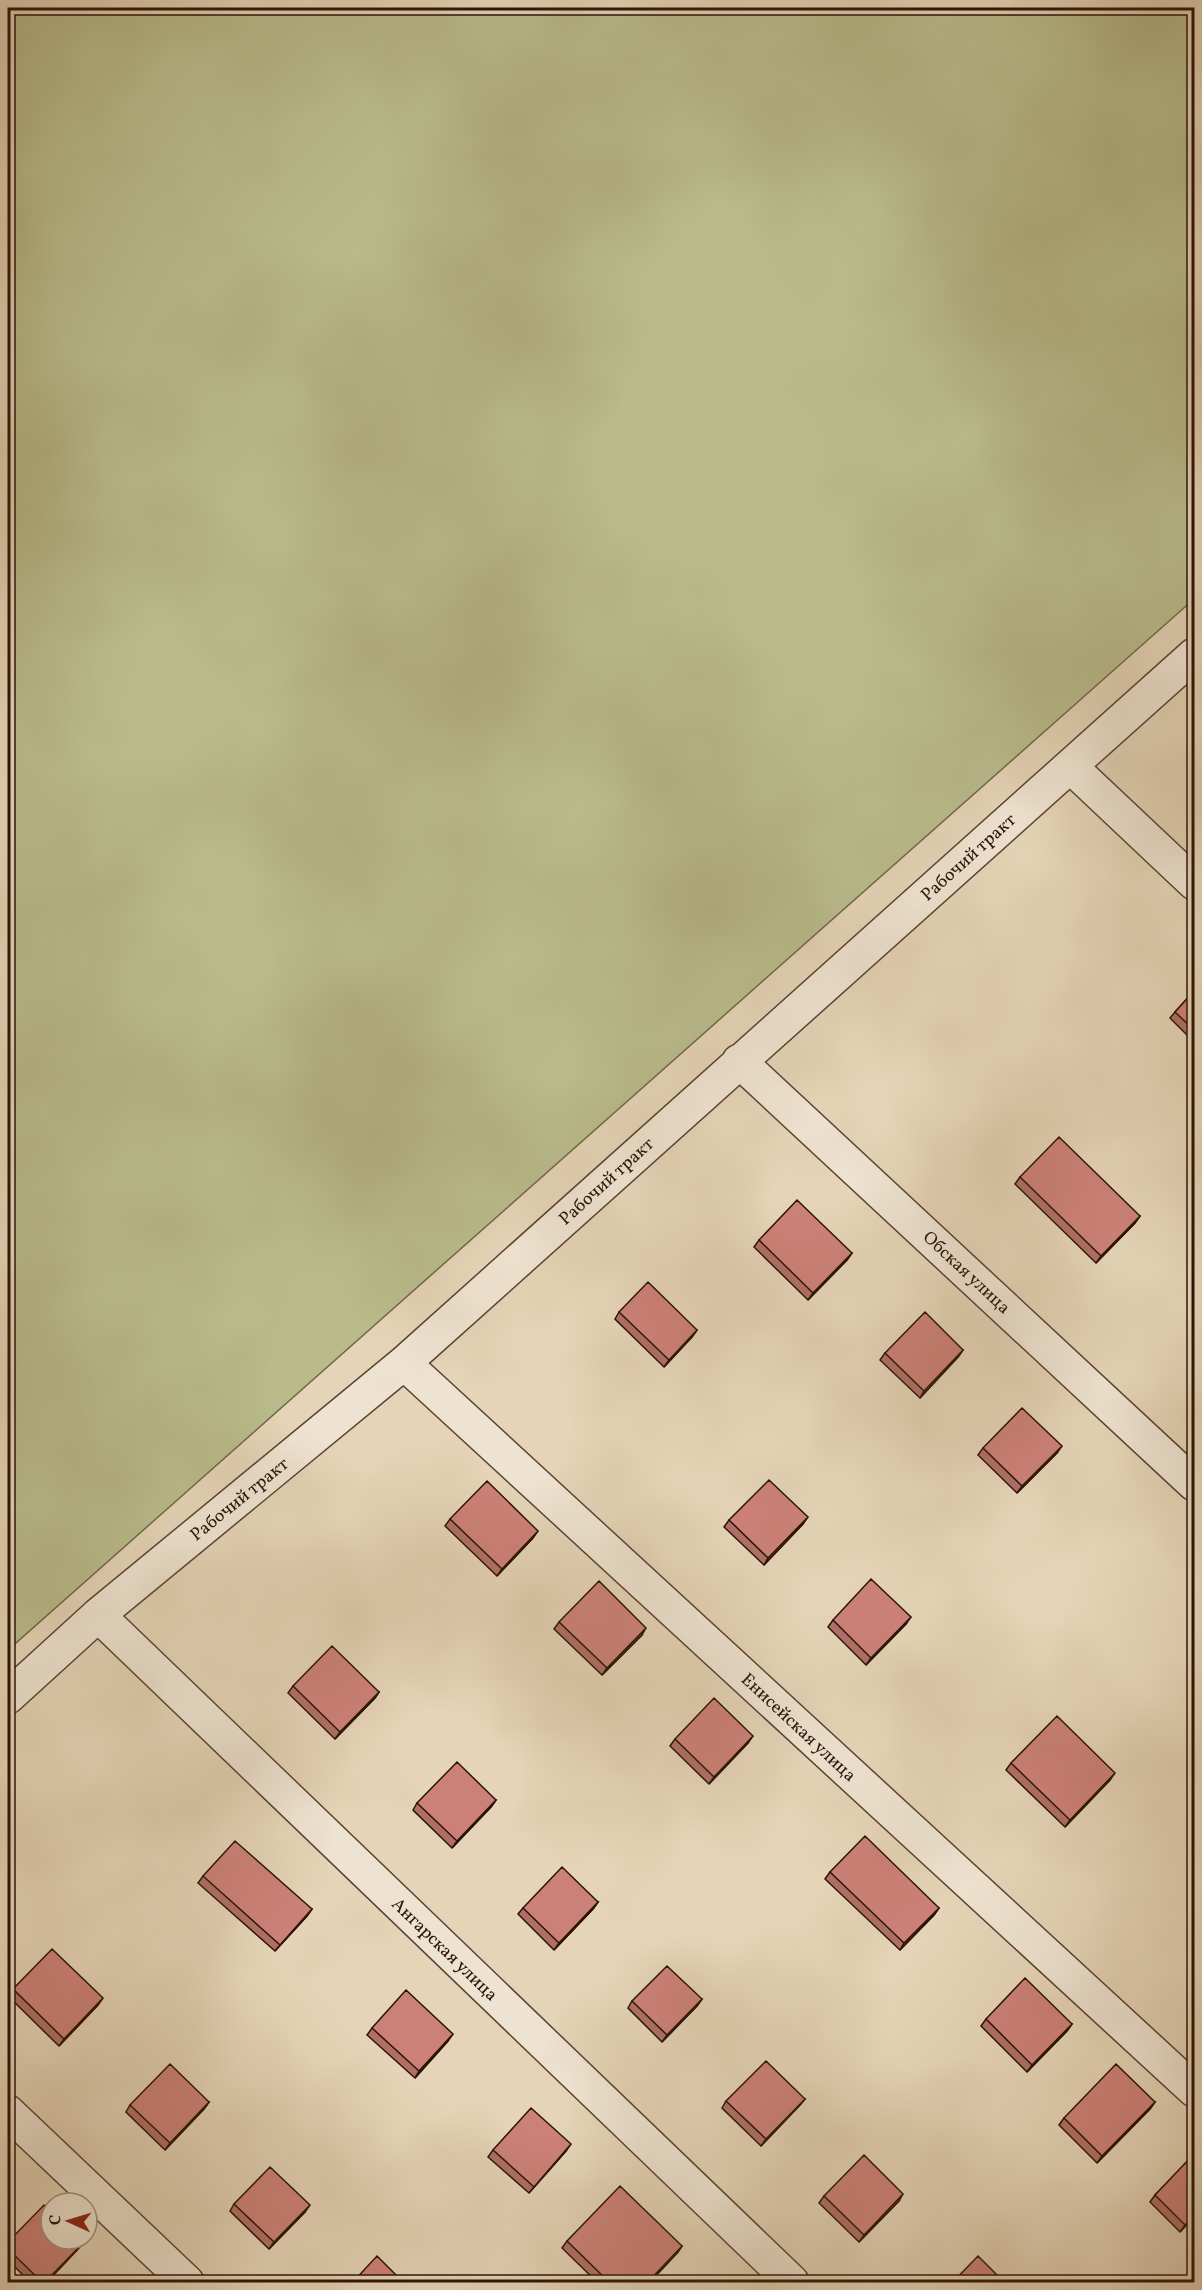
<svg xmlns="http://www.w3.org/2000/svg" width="1202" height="2290" font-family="Vollkorn,serif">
<rect width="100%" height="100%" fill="#e5d4b7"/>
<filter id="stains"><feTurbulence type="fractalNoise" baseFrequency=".00333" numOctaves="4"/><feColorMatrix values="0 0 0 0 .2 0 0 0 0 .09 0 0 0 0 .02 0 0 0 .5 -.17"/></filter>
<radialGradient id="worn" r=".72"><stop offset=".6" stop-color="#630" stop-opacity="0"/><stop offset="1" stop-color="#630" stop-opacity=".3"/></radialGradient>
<path fill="#b9bb8b" stroke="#72674a" stroke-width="1.5" d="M 8,8 L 1194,8 L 1194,599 L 8,1650 Z"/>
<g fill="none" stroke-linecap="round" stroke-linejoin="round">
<g stroke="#5a4334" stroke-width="36">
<path id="minor" d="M 1070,766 L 1194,883
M 739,1061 L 1194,1484
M 404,1363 L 1194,2090
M 98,1615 L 792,2282
M 8,1697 L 98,1615 L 404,1363 L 1194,655
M 8,2112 L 187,2282"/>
</g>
<use href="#minor" stroke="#eee3d0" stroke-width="33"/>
</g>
<path fill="#af6f67" stroke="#2b1308" stroke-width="1.5" d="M 1194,991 L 1194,1042 L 1170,1018 L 1175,1012 Z
M 1020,1177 L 1140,1216 L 1135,1223 L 1096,1263 L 1015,1184 Z
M 759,1240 L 852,1253 L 847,1260 L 808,1300 L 754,1247 Z
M 619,1312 L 697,1330 L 692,1337 L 664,1367 L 615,1319 Z
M 963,1350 L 958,1357 L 920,1398 L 880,1360 L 885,1353 Z
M 983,1448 L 1057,1453 L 1017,1493 L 978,1455 Z
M 450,1519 L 533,1538 L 497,1576 L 445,1526 Z
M 729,1520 L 803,1524 L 764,1565 L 724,1527 Z
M 833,1620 L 906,1624 L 866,1665 L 828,1627 Z
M 559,1622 L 642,1635 L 602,1675 L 554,1629 Z
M 293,1686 L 379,1692 L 375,1698 L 335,1739 L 288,1693 Z
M 675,1739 L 748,1743 L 709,1784 L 670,1746 Z
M 1011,1763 L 1110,1780 L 1065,1827 L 1006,1770 Z
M 496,1800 L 491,1807 L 452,1848 L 413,1810 L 417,1803 Z
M 830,1872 L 939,1908 L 934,1915 L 900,1950 L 825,1879 Z
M 203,1876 L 312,1909 L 307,1916 L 275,1951 L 198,1883 Z
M 598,1902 L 593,1909 L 554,1950 L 518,1914 L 523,1908 Z
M 13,1989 L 98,2005 L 59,2046 L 8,1996 Z
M 702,1999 L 697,2006 L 662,2042 L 628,2008 L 632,2001 Z
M 986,2019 L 1072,2024 L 1067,2031 L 1027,2072 L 981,2026 Z
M 372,2028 L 448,2041 L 415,2078 L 367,2035 Z
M 805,2099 L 800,2105 L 761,2146 L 722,2108 L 726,2101 Z
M 209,2102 L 204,2109 L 165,2150 L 126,2112 L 130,2105 Z
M 1155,2102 L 1150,2109 L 1097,2163 L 1059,2125 L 1064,2118 Z
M 493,2150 L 566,2151 L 529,2193 L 488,2157 Z
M 1194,2155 L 1194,2217 L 1180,2232 L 1150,2202 L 1155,2195 Z
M 824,2196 L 899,2201 L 859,2242 L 819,2203 Z
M 234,2204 L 305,2212 L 269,2249 L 230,2211 Z
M 567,2241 L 682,2246 L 678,2252 L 649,2283 L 598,2283 L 562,2248 Z
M 8,2242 L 83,2243 L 78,2249 L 46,2283 L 31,2283 L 8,2260 Z"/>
<path fill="#8f5a54" stroke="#2b1308" stroke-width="1.5" d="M 1140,1216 L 1135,1223 L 1096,1263 L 1101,1256 Z
M 852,1253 L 847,1260 L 808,1300 L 813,1293 Z
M 697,1330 L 692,1337 L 664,1367 L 669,1360 Z
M 963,1350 L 958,1357 L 920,1398 L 924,1391 Z
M 1062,1446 L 1057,1453 L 1017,1493 L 1022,1486 Z
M 808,1517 L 803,1524 L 764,1565 L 768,1558 Z
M 538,1531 L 533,1538 L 497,1576 L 502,1569 Z
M 911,1617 L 906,1624 L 866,1665 L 871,1658 Z
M 646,1628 L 642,1635 L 602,1675 L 607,1668 Z
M 379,1692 L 375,1698 L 335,1739 L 340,1732 Z
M 753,1736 L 748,1743 L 709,1784 L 714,1777 Z
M 1115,1773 L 1110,1780 L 1065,1827 L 1070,1820 Z
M 496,1800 L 491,1807 L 452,1848 L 457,1841 Z
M 598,1902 L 593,1909 L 554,1950 L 559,1943 Z
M 939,1908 L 934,1915 L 900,1950 L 904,1943 Z
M 312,1909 L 307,1916 L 275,1951 L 280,1945 Z
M 103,1998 L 98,2005 L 59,2046 L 64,2039 Z
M 702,1999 L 697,2006 L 662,2042 L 667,2035 Z
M 1072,2024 L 1067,2031 L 1027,2072 L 1032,2065 Z
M 453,2034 L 448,2041 L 415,2078 L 419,2071 Z
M 805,2099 L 800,2105 L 761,2146 L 766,2139 Z
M 209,2102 L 204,2109 L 165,2150 L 170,2143 Z
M 1155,2102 L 1150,2109 L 1097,2163 L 1102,2156 Z
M 571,2144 L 566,2151 L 529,2193 L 534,2187 Z
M 903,2194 L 899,2201 L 859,2242 L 864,2235 Z
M 310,2205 L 305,2212 L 269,2249 L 274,2242 Z
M 1194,2215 L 1194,2217 L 1180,2232 L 1185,2225 Z
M 83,2243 L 78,2249 L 46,2283 L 44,2283 Z
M 682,2246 L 678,2252 L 649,2283 L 647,2283 Z"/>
<path fill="#cc8178" stroke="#2b1308" stroke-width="1.5" d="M 1194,991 L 1194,1030 L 1175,1012 Z
M 1059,1137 L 1140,1216 L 1101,1256 L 1020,1177 Z
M 797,1200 L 852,1253 L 813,1293 L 759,1240 Z
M 648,1282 L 697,1330 L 669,1360 L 619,1312 Z
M 925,1312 L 963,1350 L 924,1391 L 885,1353 Z
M 1022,1408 L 1062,1446 L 1022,1486 L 983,1448 Z
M 769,1480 L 808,1517 L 768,1558 L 729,1520 Z
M 487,1481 L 538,1531 L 502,1569 L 450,1519 Z
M 871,1579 L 911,1617 L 871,1658 L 833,1620 Z
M 599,1581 L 646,1628 L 607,1668 L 559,1622 Z
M 332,1646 L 379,1692 L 340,1732 L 293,1686 Z
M 714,1698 L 753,1736 L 714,1777 L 675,1739 Z
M 1057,1716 L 1115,1773 L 1070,1820 L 1011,1763 Z
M 457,1762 L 496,1800 L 457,1841 L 417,1803 Z
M 865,1836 L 939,1908 L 904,1943 L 830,1872 Z
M 235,1841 L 312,1909 L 280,1945 L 203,1876 Z
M 562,1867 L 598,1902 L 559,1943 L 523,1908 Z
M 52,1949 L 103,1998 L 64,2039 L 13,1989 Z
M 667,1966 L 702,1999 L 667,2035 L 632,2001 Z
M 1025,1978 L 1072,2024 L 1032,2065 L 986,2019 Z
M 406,1990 L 453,2034 L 419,2071 L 372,2028 Z
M 766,2061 L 805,2099 L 766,2139 L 726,2101 Z
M 170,2064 L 209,2102 L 170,2143 L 130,2105 Z
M 1116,2064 L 1155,2102 L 1102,2156 L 1064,2118 Z
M 531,2108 L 571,2144 L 534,2187 L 493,2150 Z
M 1194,2154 L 1194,2215 L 1185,2225 L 1155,2195 Z
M 864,2155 L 903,2194 L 864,2235 L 824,2196 Z
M 270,2167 L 310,2205 L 274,2242 L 234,2204 Z
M 620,2186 L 682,2246 L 647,2283 L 610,2283 L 567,2241 Z
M 44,2205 L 51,2212 L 51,2239 L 79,2239 L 83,2243 L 44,2283 L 43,2283 L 8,2249 L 8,2242 Z
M 377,2256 L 404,2283 L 352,2283 Z
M 978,2256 L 1005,2283 L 952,2283 Z"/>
<g text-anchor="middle" stroke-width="4.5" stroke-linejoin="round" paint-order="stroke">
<g font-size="18" fill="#2b1308" stroke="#eee3d0">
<text transform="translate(968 857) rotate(-42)" y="6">Рабочий тракт</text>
<text transform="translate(606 1181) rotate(-42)" y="6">Рабочий тракт</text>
<text transform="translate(967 1272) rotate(43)" y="6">Обская улица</text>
<text transform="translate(239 1499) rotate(-39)" y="6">Рабочий тракт</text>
<text transform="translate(799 1727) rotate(43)" y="6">Енисейская улица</text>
<text transform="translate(445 1949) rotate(44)" y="6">Ангарская улица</text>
</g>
</g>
<rect width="1202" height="2290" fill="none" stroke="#e5d4b7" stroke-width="30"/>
<rect x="9" y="9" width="1184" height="2272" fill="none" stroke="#2b1308" stroke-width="3"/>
<rect x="15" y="15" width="1172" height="2260" fill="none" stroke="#2b1308" stroke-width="1.5"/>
<g transform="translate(69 2221) rotate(274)"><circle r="28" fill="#eee3d0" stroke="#a09080" stroke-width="1.5"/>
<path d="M0-4.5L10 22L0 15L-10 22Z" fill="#8f2418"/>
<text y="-9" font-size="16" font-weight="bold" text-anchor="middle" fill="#2b1308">С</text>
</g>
<rect width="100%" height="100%" filter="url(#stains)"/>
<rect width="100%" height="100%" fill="url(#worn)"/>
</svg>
